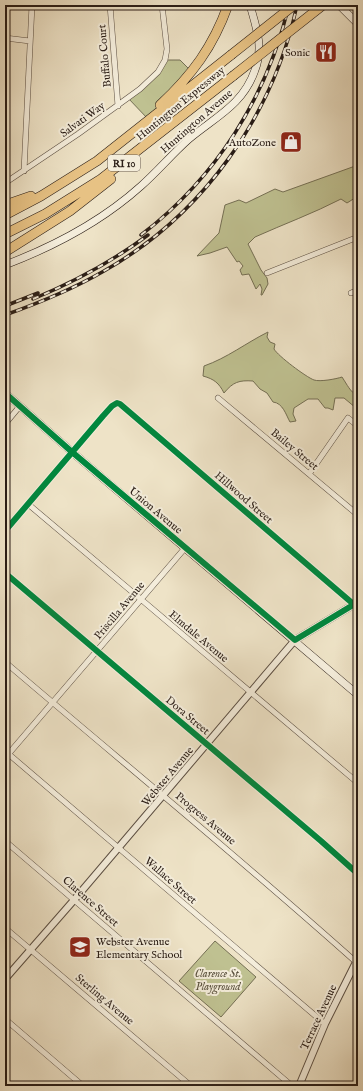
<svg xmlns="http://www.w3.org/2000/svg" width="363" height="1091" font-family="'IM FELL English',serif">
<rect width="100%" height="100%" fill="#eee3c7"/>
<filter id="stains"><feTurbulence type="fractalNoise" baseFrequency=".005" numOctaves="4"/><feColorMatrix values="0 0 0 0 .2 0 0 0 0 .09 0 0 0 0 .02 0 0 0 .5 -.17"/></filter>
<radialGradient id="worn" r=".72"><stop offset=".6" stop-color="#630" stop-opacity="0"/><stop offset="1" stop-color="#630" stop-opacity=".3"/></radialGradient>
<path fill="#bfc191" stroke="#746f54" d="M 165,60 L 180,60 L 192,72 L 148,119 L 128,98 L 158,72 Z
M 358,165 L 358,196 L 347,203 L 341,199 C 314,213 284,224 255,237 L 248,244 L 261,270 L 267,278 L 268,284 L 262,295 L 261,295 L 262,289 L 260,284 L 256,289 L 249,274 L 242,275 L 240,270 L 243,266 L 239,261 L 237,262 L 227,247 L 210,253 L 197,256 L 219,233 L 225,205 L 239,200 L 246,203 L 275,189 L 283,192 Z
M 268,332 L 267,337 L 270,342 L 275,344 L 274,349 C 278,356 306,377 314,380 C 320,382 336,379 342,377 C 348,386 349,390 358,397 L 358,406 L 356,408 L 344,398 L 335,398 L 333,410 L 328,408 L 325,408 L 318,399 L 308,399 L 294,408 L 293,414 L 296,421 L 290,422 C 286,415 283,403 273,402 L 267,393 L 260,389 L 253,381 C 239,380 233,382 224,393 C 219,383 214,379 203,376 L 204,366 C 227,358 246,343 268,332 Z
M 215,941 L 256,977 L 221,1017 L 179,981 Z"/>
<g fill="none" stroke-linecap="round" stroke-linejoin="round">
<g stroke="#5b4e42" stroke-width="6">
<path id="minor" d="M 110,5 L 118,106
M 5,38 L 30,41
M 24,171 L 32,5
M 5,183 L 78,134 L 140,89 L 158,72 L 165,60 L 167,49 L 162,5
M 267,273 L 358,237
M 351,293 L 358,290
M 218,398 L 358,515
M 5,424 L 20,406
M 309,474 L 348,418 L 358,426
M 28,504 C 138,597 248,689 358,783
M 5,531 L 103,416 L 112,406 L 117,403 L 120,404 L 358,608
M 5,573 L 321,841 L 358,874
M 5,662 C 122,762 241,859 356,962
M 5,751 L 325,1024
M 5,758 L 185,548
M 5,841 L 292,1086
M 5,928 L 191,1086
M 5,1019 L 83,1086"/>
</g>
<g stroke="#5b4e42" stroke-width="8">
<path id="tertiary" d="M 5,979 L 74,900 L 295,640 L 358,602
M 299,1086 L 325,1024 L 358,958"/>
</g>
<g stroke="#2a1d16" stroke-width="8">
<path id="secondary" d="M 339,5 L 358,24
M 5,265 C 55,246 101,222 141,186 C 158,171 172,154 189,139 C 215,117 243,105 255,70 C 264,47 256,27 250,5
M 5,393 L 72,452 L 358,695"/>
</g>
<g stroke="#2a1d16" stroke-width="10">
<path id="motorway" d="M 160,105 C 192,75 213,47 228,5
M 5,205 L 31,196
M 5,215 L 41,196 L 97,161 L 231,55
M 5,234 L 45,214 L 101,179 L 233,76
M 5,252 L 70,211 L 111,179"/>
</g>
<use href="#minor" stroke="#f4eddb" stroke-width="5"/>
<use href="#tertiary" stroke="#f4eddb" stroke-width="6"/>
<use href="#secondary" stroke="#f4eddb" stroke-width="7"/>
<use href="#motorway" stroke="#e7c284" stroke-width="9"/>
<g stroke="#2a1d16" stroke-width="3.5">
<path id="rail" d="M 141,235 C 216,178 267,97 289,5
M 33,299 C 74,282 113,261 148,235
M 5,306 L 38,293
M 5,315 C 39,303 73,289 104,271 C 203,215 273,116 297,5"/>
</g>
<use href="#rail" stroke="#f4eddb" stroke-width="2" stroke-dasharray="6" stroke-linecap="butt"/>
<g stroke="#2a1d16" stroke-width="10" stroke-linecap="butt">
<path id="motorway-bridge" d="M 231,55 L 294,5
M 233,76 L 323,5"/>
</g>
<use href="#motorway-bridge" stroke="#e7c284" stroke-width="9"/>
<g stroke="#f4eddb" stroke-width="8">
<path id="cycleway" d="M 5,393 L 72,452 L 295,640 L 358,602
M 5,531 L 103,416 L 112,406 L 117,403 L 120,404 L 358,608
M 5,573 L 321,841 L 358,874"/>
</g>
<use href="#cycleway" stroke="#00873e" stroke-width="6"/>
</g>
<defs>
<g id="restaurant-square" transform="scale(1.15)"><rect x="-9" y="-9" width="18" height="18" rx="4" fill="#8f2418" stroke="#f4eddb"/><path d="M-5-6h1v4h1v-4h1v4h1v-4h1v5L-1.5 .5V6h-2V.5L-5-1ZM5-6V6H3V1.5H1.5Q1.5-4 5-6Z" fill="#fff"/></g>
<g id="shop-square" transform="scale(1.15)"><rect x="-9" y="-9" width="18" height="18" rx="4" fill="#8f2418" stroke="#f4eddb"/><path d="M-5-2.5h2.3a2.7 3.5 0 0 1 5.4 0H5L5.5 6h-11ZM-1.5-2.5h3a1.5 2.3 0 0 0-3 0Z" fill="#fff"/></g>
<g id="school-square" transform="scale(1.15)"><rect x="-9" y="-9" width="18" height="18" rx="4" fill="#8f2418" stroke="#f4eddb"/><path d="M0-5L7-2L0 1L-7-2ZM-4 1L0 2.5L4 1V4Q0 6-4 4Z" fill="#fff"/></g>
</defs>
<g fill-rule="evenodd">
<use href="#restaurant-square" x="326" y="52"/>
<use href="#shop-square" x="291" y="142"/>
<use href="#school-square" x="80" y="947"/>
</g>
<g text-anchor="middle" stroke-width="4" stroke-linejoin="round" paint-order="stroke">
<rect fill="#f4eddb" stroke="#675b51" stroke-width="1" x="108" y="155" width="32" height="16" rx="3"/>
<g font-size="10" font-weight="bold" fill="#2a1d16">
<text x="124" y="167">RI 10</text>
</g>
<g font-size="11" fill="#2a1d16" stroke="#f4eddb" text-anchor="end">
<text x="310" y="56">Sonic</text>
<text x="276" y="146">AutoZone</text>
<text x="96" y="945" text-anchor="start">Webster Avenue<tspan x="96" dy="13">Elementary School</tspan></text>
</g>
<g font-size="11" fill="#2a1d16" stroke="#f4eddb">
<text transform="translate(104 56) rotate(-95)" y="4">Buffalo Court</text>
<text transform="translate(180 103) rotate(-39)" y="4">Huntington Expressway</text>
<text transform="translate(82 119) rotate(-36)" y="4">Salvati Way</text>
<text transform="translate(196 121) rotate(-41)" y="4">Huntington Avenue</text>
<text transform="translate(295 449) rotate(40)" y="4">Bailey Street</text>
<text transform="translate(244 497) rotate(41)" y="4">Hillwood Street</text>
<text transform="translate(156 510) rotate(40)" y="4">Union Avenue</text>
<text transform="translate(119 610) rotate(-50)" y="4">Priscilla Avenue</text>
<text transform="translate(199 636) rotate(40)" y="4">Elmdale Avenue</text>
<text transform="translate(188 715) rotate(40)" y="4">Dora Street</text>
<text transform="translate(167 776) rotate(-50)" y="4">Webster Avenue</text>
<text transform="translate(206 818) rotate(40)" y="4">Progress Avenue</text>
<text transform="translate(171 880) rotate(41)" y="4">Wallace Street</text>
<text transform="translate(91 901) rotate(41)" y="4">Clarence Street</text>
<text transform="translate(105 999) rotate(40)" y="4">Sterling Avenue</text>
<text transform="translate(318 1017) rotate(-65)" y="4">Terrace Avenue</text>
</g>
<g font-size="11" font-style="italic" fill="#574e3b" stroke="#f4eddb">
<text x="218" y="977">Clarence St.<tspan x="218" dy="13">Playground</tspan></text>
</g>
</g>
<rect width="363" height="1091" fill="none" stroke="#eee3c7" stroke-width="20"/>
<rect x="6" y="6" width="351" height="1079" fill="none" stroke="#2a1d16" stroke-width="2"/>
<rect x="10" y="10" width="343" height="1071" fill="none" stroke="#2a1d16"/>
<rect width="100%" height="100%" filter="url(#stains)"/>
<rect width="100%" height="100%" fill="url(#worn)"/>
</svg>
